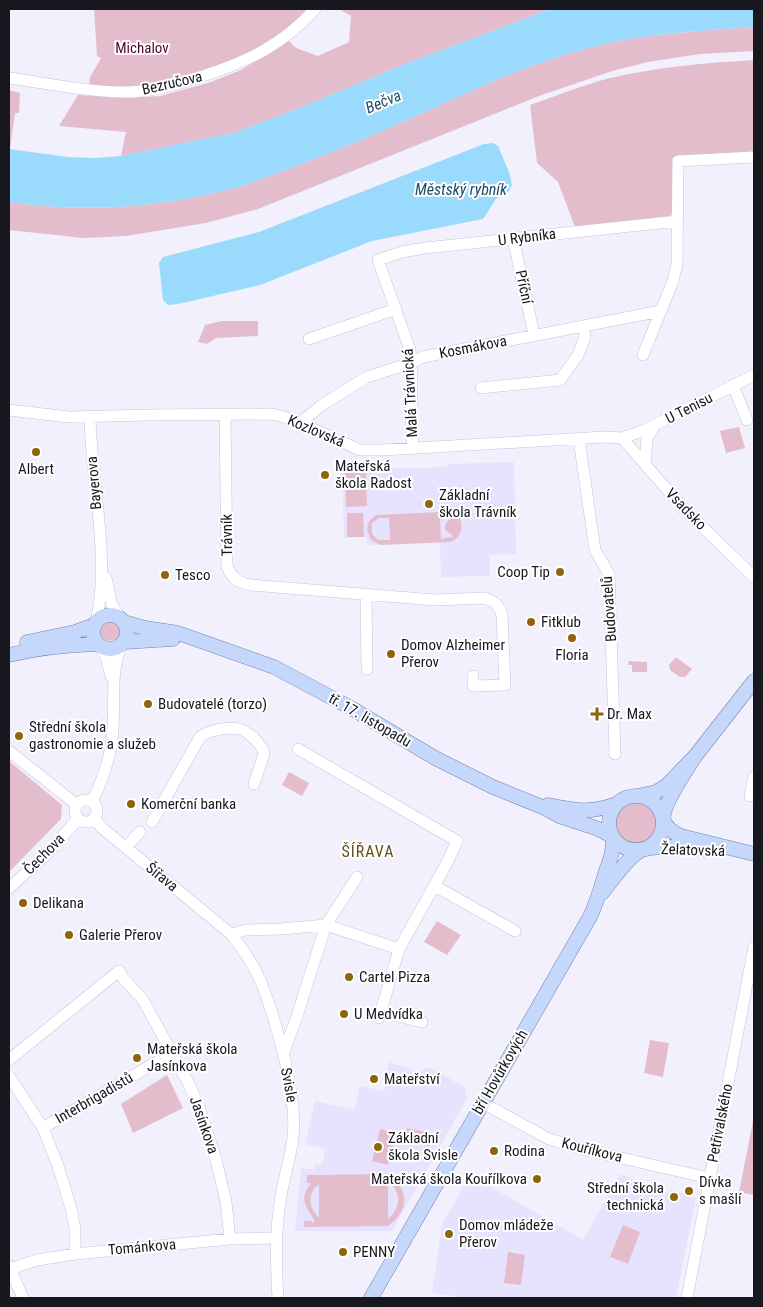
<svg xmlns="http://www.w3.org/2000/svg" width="763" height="1307" font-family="'Roboto Condensed',sans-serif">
<rect width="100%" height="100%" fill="#f2f0fd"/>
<path fill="#e7e3ff" d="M 514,462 L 516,554 L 490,555 L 490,576 L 441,577 L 440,543 L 367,545 L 366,537 L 344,538 L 342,470 L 448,467 L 448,464 Z
M 389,1062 L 417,1071 L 422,1072 L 424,1068 L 434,1069 L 465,1088 L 467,1099 L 392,1231 L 295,1231 L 301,1168 L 314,1170 L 316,1163 L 322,1165 L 325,1149 L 305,1144 L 315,1101 L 354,1110 L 360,1086 L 384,1091 Z
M 620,1174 L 669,1193 L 671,1189 L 696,1198 L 676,1298 L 466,1298 L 432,1293 L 442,1224 L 470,1175 L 583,1240 Z"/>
<path fill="#e4bdcd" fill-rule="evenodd" d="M 94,9 L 312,9 L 305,17 L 248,57 L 152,87 L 91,86 L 89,84 L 90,77 L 101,58 L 97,56 Z
M 339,9 L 550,9 L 405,64 L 297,109 L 233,133 L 121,156 L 126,132 L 59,126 L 78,95 L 121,98 L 160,96 L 208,83 L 241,70 L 288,40 L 296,48 L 318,56 L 349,42 L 351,16 Z
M 754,27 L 754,51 L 700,54 L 648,62 L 612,71 L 539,96 L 258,209 L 206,223 L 126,236 L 83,238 L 9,230 L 9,202 C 89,214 171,207 249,184 C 296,166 343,148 389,128 C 458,98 524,63 597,46 C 649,33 701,31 754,27 Z
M 754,60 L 754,152 L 672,158 L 673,210 L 670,216 L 575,227 L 558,182 L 537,163 L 530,105 C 556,96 583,85 610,78 C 658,67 705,63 754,60 Z
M 9,90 L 20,93 L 19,113 L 15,113 L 10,149 L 9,149 Z
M 222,321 L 258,321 L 258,336 L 216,338 L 207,344 L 198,342 L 205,325 Z
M 739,427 L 745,448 L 726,453 L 720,431 Z
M 345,473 L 366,473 L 367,506 L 346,507 Z
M 461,511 L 461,515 L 459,516 C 464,527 462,538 450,542 L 380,545 L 371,540 L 367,529 L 369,521 L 376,515 ZM 440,516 L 452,516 L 445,525 L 445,530 L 453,536 L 452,537 L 441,539 ZM 379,518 L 389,518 L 390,540 L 378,540 L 372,534 L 372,523 Z
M 347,513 L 363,513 L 364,537 L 347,537 Z
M 110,620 C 120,622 125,631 121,640 L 102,641 L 99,637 L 97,631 L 100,624 Z
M 675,658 L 677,658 L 692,669 L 685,677 L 680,677 L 670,670 L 669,665 Z
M 629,661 L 647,662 L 647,672 L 632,672 L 632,665 L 628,665 Z
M 9,761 L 62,805 L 61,819 L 9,872 Z
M 289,772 L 309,783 L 302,796 L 282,785 Z
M613 824a22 22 0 1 1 44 0a22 22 0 1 1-44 0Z
M 437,921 L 461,935 L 447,955 L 424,942 Z
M 650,1040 L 669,1043 L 663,1077 L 644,1073 Z
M 167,1075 L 183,1108 L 133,1133 L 121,1104 Z
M 754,1116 L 754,1195 L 739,1192 Z
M 407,1128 L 432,1133 L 429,1146 L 404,1141 Z
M 380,1129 L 396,1133 L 388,1165 L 372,1161 Z
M 394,1174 C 394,1181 398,1182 401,1188 C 409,1202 401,1218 388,1226 L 304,1227 L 304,1221 L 312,1221 L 312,1223 L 315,1222 C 308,1208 297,1201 311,1183 L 307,1183 L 307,1175 ZM 388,1182 C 402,1192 401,1208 388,1219 ZM 318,1185 L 319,1185 L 319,1218 C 309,1208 307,1194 318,1185 Z
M 623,1225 L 640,1232 L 628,1264 L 610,1257 Z
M 508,1252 L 525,1255 L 521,1285 L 504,1283 Z"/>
<path fill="#9adafd" d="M 550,9 L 754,9 L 754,27 C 701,31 649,33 597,46 C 524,63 458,98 389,128 C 343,148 296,166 249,184 C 171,207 89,214 9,202 L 9,149 L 68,157 L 96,158 L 121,156 L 233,133 L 297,109 L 405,64 Z
M 493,143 L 498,146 L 509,172 L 512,185 L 509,191 L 496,199 L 483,219 L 372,241 L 260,285 L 178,304 L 168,305 L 163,300 L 159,263 L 163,257 L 259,232 L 484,144 Z"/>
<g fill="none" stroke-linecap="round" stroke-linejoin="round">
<g stroke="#c6c3d7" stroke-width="12">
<path id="minor" d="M 9,78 C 45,83 82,91 118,92 C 148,93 175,85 203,76 C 248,61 283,45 315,9
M 513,238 L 534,335
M 309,339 L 396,309
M 643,355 L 673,281 L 677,264 L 678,161 L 754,157
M 733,385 L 747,420
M 481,388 L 560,380 L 578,355 L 585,337 L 583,326
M 9,410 L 69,417 L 149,415 L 270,414 L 281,416 L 300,423 L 360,450 L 383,450 L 604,437 L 622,438 L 645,430 L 754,375
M 225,415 L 227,566 C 232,579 238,582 250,585 L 435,600 L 484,598 C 494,601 499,605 502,615 L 505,685 L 473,686 L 473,676
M 90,417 C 91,482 111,559 96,622
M 300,423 L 322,405 L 367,377 L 411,363 L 423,357 L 661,311
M 622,438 L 685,510 L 754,577
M 579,439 L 595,550 L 609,574 L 615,754
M 413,449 L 411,418 L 412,381 L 410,350 L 378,260 L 402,252 L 425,248 L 678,221
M 645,464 L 647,438 L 656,424
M 106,578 L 112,605 L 120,618
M 366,595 L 367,669
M 100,646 L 106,657 L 111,676
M 298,749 L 457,841 L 448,861 L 399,949 L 379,1018
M 9,751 L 77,805
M 750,796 L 754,777
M75 811a11 11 0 1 1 22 0a11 11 0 1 1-22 0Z
M 92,802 C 103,779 112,754 113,728 C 115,700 110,671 122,644
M 94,819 L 102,828 L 231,934 C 242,948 254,965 261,982 C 276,1020 298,1097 293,1137 C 291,1157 284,1176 281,1196 C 275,1230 276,1264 278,1298
M 152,822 L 200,737 C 208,730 228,727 239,729 C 248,731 263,745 264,754 L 254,784
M 126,847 L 140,832
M 435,886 L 515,931
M 9,888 L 44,857 L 78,819
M 231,934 L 246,930 L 281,929 L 326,925 L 399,949
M 380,1012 L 422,1022
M 283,1054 L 296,1019 L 326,925 L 357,877
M 9,1060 L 119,971 L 123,978 L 143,1000 L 189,1084 L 201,1112 L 216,1160 L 226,1202 L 230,1239
M 9,1076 L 43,1128 L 58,1166 L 71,1208 L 75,1229 L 75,1254
M 483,1103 L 549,1139 L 582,1149 L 709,1178
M 43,1128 L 172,1053
M 9,1266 L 23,1298
M 10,1269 L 37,1260 L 75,1254 L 230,1239 L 276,1238
M 687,1298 L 754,947"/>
</g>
<g stroke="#7084ac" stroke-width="15">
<path id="major" d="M93 632a17 17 0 1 1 34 0a17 17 0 1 1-34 0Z
M 124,622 L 145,628 L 178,633 L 274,667 L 351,708 L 435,758 L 493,787 L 545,808 L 559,816 L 596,828 L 612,836 C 614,853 610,859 605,874 C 601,888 597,901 591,915 L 371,1298
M 27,642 L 75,632 L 94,625
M 124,642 L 173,639
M 9,655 C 38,648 67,645 97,644
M 696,755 C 688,768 660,807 664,821 C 667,829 674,833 681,836 L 754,854
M609 823a27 27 0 1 1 54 0a27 27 0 1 1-54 0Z
M 638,796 L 656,792 L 666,786 L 696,755 L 754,681
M 548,805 C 574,810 590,814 616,804
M 602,893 C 612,881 629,855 642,850 C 657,844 690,848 706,849"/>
</g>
<use href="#minor" stroke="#fff" stroke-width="11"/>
<use href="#major" stroke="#c5d8fb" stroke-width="14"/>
</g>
<g fill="#8e650b" stroke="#fff" stroke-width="2">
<circle cx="36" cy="452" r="5"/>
<circle cx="325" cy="475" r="5"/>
<circle cx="429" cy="504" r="5"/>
<circle cx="560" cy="572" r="5"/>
<circle cx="165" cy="575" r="5"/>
<circle cx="531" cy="622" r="5"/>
<circle cx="572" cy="638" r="5"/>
<circle cx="391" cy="654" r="5"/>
<circle cx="148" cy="704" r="5"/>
<path d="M594.5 706.5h5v5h5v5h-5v5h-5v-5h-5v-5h5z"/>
<circle cx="19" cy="736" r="5"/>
<circle cx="131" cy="804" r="5"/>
<circle cx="23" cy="903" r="5"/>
<circle cx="69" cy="935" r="5"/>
<circle cx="349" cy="977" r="5"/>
<circle cx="344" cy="1014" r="5"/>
<circle cx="137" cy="1058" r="5"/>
<circle cx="374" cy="1079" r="5"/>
<circle cx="378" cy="1147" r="5"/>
<circle cx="494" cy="1151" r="5"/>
<circle cx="537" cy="1179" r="5"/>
<circle cx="689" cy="1191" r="5"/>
<circle cx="674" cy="1197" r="5"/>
<circle cx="449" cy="1234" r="5"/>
<circle cx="343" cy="1252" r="5"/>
</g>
<g text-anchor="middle" stroke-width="4" stroke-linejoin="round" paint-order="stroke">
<g font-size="15" fill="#4f0530" stroke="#fff">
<text x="142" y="53">Michalov</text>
</g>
<g font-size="15" fill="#18171e" stroke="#fff">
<text transform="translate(172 83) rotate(-13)" y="5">Bezručova</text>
<text transform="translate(527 237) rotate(-7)" y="5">U Rybníka</text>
<text transform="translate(524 287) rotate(78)" y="5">Příční</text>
<text transform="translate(473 347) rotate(-11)" y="5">Kosmákova</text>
<text transform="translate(410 393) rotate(-93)" y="5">Malá Trávnická</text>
<text transform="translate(689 408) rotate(-27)" y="5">U Tenisu</text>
<text transform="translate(316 431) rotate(23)" y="5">Kozlovská</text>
<text transform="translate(94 483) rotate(-95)" y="5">Bayerova</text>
<text transform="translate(686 509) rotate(46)" y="5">Vsadsko</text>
<text transform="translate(227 535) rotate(-91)" y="5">Trávník</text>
<text transform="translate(609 609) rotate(-94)" y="5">Budovatelů</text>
<text transform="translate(370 720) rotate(30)" y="5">tř. 17. listopadu</text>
<text transform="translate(693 850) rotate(2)" y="5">Želatovská</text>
<text transform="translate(44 854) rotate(-45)" y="5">Čechova</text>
<text transform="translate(162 877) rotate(39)" y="5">Šířava</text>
<text transform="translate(500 1072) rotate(-60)" y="5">bří Hovůrkových</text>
<text transform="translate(289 1085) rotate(79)" y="5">Svisle</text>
<text transform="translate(94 1098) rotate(-30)" y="5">Interbrigadistů</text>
<text transform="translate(720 1123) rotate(-79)" y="5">Petřivalského</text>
<text transform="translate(204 1125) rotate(71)" y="5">Jasínkova</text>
<text transform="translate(592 1150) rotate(14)" y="5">Kouřílkova</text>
<text transform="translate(142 1247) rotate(-5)" y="5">Tománkova</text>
</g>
<g font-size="15" fill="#18171e" stroke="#fff" text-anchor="start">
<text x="335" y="471">Mateřská<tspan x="335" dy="17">škola Radost</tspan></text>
<text x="36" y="474" text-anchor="middle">Albert</text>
<text x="439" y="500">Základní<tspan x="439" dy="17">škola Trávník</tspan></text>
<text x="550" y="577" text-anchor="end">Coop Tip</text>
<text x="175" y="580">Tesco</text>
<text x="541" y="627">Fitklub</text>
<text x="401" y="650">Domov Alzheimer<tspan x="401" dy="17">Přerov</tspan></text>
<text x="572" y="660" text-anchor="middle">Floria</text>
<text x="158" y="709">Budovatelé (torzo)</text>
<text x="607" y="719">Dr. Max</text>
<text x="29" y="732">Střední škola<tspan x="29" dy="17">gastronomie a služeb</tspan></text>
<text x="141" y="809">Komerční banka</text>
<text x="33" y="908">Delikana</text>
<text x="79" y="940">Galerie Přerov</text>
<text x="359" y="982">Cartel Pizza</text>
<text x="354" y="1019">U Medvídka</text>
<text x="147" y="1054">Mateřská škola<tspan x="147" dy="17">Jasínkova</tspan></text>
<text x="384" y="1084">Mateřství</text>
<text x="388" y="1143">Základní<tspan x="388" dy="17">škola Svisle</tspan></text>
<text x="504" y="1156">Rodina</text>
<text x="527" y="1184" text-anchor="end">Mateřská škola Kouřílkova</text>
<text x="699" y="1187">Dívka<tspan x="699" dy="17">s mašlí</tspan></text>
<text x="664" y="1193" text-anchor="end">Střední škola<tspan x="664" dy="17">technická</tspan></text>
<text x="459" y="1230">Domov mládeže<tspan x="459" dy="17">Přerov</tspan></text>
<text x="353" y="1257">PENNY</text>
</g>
<g font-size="16" font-style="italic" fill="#1b4d66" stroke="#fff">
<text transform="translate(383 101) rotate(-23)" y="6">Bečva</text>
<text x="461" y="195">Městský rybník</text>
</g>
<g font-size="16" letter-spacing="1" fill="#694c15" stroke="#fff">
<text x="368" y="857">ŠÍŘAVA</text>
</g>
</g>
<rect width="763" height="1307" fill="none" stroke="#18171e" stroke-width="20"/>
</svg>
